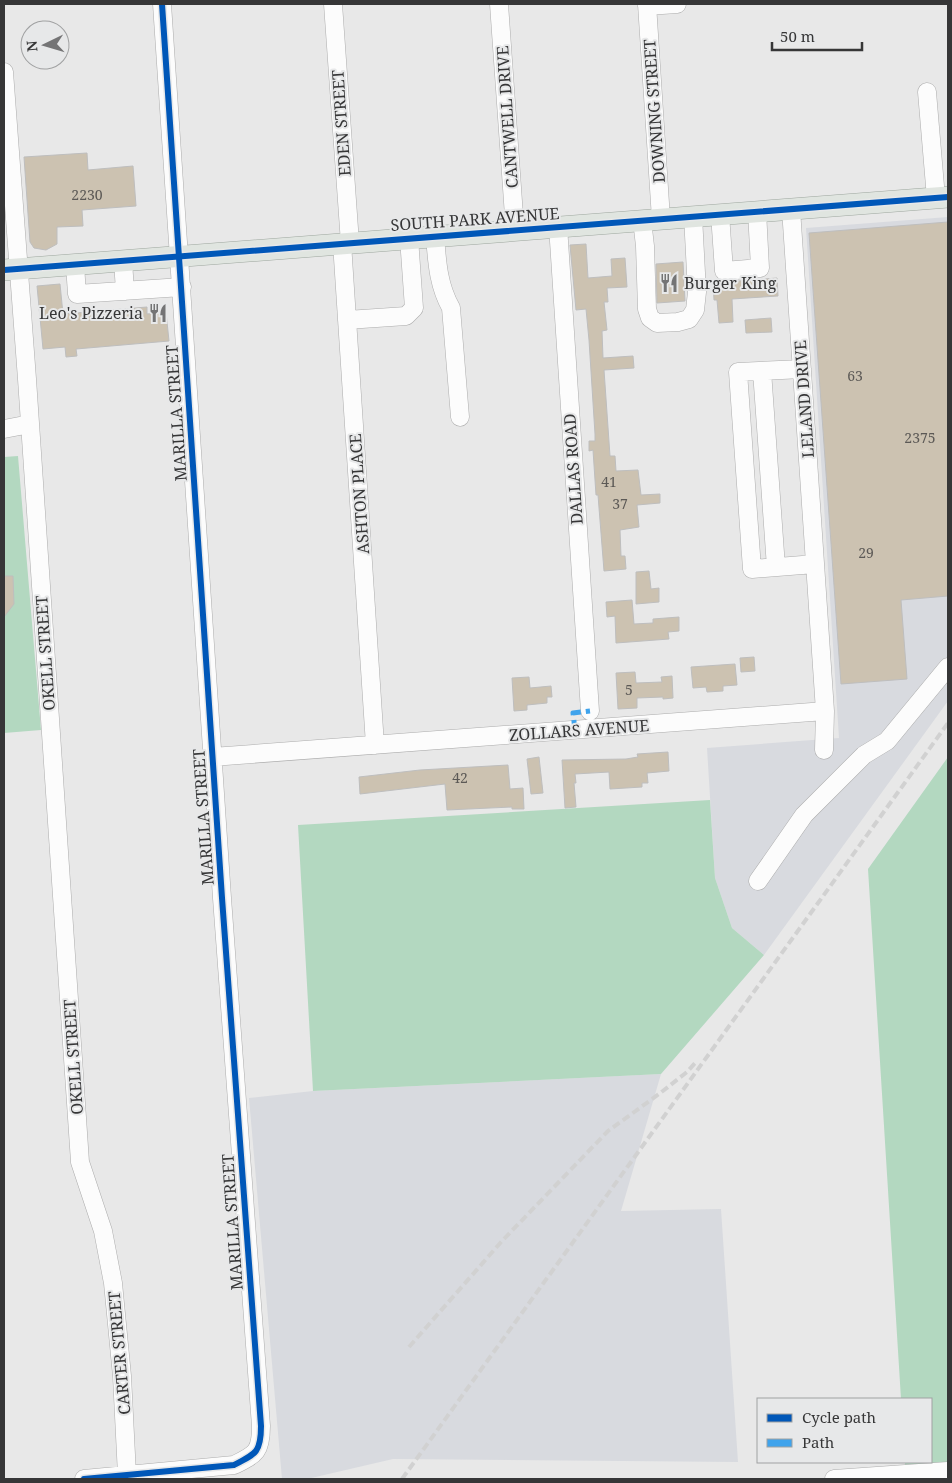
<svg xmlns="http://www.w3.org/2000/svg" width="952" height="1483" font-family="'Noto Serif',serif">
<rect width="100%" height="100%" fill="#e8e8e8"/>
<path fill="#d8dadf" d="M 948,217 L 948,701 L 764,955 L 732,928 L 715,878 L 707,748 L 839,738 L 806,228 Z
M 661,1074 L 621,1211 L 721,1209 L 738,1462 L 393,1459 L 307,1479 L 282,1479 L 249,1098 L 313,1091 Z"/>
<path fill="#b3d8c0" d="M 18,456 L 41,730 L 4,733 L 4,457 Z
M 948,757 L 948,1467 L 905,1470 L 905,1462 L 931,1462 L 931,1399 L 901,1399 L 868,869 Z
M 710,800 L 715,878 L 732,928 L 764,955 L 661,1074 L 313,1091 L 298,825 Z"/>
<path fill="#ccc2b1" stroke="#bebebe" d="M 87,153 L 88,170 L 133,166 L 136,206 L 82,210 L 83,226 L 57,227 L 57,244 L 46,250 L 34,248 L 30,242 L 24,157 Z
M 948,222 L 948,596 L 901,600 L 907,679 L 841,684 L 809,233 Z
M 586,244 L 588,278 L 612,276 L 611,259 L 625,258 L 627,287 L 607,288 L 608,302 L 604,302 L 607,330 L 602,331 L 603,358 L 633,356 L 634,368 L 604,370 L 610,456 L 615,456 L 616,471 L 638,470 L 641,495 L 660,494 L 660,503 L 637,505 L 639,527 L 620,530 L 621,556 L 625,556 L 626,569 L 604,571 L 598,495 L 596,495 L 593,450 L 589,451 L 589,441 L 595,441 L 595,434 L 589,340 L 586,309 L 576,310 L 570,245 Z
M 683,262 L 685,301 L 657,303 L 656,264 Z
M 777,278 L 778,296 L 732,299 L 733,322 L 719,323 L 717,300 L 714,300 L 713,283 Z
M 60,284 L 63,314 L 147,307 L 147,314 L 166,312 L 169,341 L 76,349 L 77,356 L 66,357 L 65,347 L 43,349 L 37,286 Z
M 771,318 L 772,332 L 746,333 L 745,320 Z
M 649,571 L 651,589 L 659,588 L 659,602 L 636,604 L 636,572 Z
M 4,576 L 13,576 L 14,604 L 4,617 Z
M 632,600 L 634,624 L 653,623 L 653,619 L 679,617 L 679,631 L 668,632 L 669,639 L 616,643 L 615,616 L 607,617 L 606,602 Z
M 754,657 L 755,671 L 741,672 L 740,658 Z
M 735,664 L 737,685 L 723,686 L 723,691 L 707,692 L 706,687 L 693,688 L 691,667 Z
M 635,672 L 636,683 L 662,682 L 661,677 L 672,676 L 673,698 L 663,699 L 663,697 L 637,698 L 637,708 L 618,709 L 616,673 Z
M 529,677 L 530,688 L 551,686 L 552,697 L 547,697 L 547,703 L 527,705 L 527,710 L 514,711 L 512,678 Z
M 668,752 L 669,771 L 647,773 L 648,783 L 642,783 L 642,787 L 610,789 L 609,772 L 575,774 L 576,783 L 574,783 L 576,807 L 565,808 L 562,760 L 626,759 L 638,757 L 637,754 Z
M 539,757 L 543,793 L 531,794 L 527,759 Z
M 508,765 L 510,789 L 523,788 L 524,809 L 512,809 L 512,807 L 447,810 L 445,784 L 360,794 L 359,777 L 420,770 Z"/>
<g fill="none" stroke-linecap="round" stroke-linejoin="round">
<g stroke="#acacac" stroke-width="19">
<path id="minor" d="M 333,4 L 350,243
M 499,4 L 515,230
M 647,4 L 661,219
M 647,6 L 677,4
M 4,72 L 27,379 L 80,1162 L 103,1231 L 113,1283 L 122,1376 L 127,1475
M 927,92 L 936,198
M 720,214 L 724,271 L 760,268 L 757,211
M 642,220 L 645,246 L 647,309 L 650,318 L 657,323 L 678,322 L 689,319 L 695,310 L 697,292 L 693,216
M 558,226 L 590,711
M 435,236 C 437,261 438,285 451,308 L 460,417
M 342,243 L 375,745
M 123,261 L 125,291
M 75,265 L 77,294 L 182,287
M 347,320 L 406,316 L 414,308 L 409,238
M 802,369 L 738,372 L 752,569 L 815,564
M 762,371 L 776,567
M 4,429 L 30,424
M 824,750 L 825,711
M 212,757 L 825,711 L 791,209
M 758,881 L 804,815 L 864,755 L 887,741 L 948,667
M 84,1479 L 234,1465 C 256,1454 261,1452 261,1426 L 222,898 L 162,4
M 834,1479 L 948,1471"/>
</g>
<g stroke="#9ea79f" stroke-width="22">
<path id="major" d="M 4,270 L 948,197"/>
</g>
<use href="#minor" stroke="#fcfcfc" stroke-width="18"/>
<use href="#major" stroke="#e0e5e0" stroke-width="21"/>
<path stroke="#d1d1d1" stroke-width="4" stroke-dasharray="8 4" stroke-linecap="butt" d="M 409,1347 L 502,1241 L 608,1131 L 659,1094 L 687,1072 L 695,1063
M 402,1479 L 948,723"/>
<path stroke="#3fa3ec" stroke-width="5" stroke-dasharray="10 5" stroke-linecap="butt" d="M 575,730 L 573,713 L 590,711"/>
<g stroke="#e7e8e9" stroke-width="9">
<path id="cycleway" d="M 4,270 L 948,197
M 84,1479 L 234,1465 C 256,1454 261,1452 261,1426 L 222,898 L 162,4"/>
</g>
<use href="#cycleway" stroke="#0057b8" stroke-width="6"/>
</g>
<defs>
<g id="restaurant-bare" transform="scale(1.5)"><path d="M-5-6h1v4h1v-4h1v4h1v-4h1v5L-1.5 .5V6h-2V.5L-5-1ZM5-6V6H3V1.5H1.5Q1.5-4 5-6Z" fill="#747475" stroke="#e7e8e9" stroke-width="2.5" paint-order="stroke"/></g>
</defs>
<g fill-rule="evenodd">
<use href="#restaurant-bare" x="669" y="283"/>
<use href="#restaurant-bare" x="158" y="313"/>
</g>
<g text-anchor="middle" stroke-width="4" stroke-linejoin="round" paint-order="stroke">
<g font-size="14" fill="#5c5956">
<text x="87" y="200">2230</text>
<text x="855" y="381">63</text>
<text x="920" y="443">2375</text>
<text x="609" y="487">41</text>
<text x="620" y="509">37</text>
<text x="866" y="558">29</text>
<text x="629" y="695">5</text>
<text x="460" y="783">42</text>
</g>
<g font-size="16" fill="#363637" stroke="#e7e8e9">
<text transform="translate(654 111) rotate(-94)" y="6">DOWNING STREET</text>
<text transform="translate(507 117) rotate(-94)" y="6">CANTWELL DRIVE</text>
<text transform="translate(341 123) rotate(-94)" y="6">EDEN STREET</text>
<text transform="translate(475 219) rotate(-4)" y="6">SOUTH PARK AVENUE</text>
<text transform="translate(804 399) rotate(-94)" y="6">LELAND DRIVE</text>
<text transform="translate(176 413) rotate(-94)" y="6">MARILLA STREET</text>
<text transform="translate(573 469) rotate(-94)" y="6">DALLAS ROAD</text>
<text transform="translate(359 494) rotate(-94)" y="6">ASHTON PLACE</text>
<text transform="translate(45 653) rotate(-94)" y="6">OKELL STREET</text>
<text transform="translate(579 730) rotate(-4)" y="6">ZOLLARS AVENUE</text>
<text transform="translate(203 817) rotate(-94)" y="6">MARILLA STREET</text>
<text transform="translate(73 1057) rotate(-94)" y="6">OKELL STREET</text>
<text transform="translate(232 1222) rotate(-94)" y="6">MARILLA STREET</text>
<text transform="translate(119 1353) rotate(-95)" y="6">CARTER STREET</text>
</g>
<g font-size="16" fill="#363637" stroke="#e7e8e9" text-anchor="start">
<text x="684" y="289">Burger King</text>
<text x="143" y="319" text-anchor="end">Leo's Pizzeria</text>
</g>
</g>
<rect width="952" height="1483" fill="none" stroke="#363637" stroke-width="10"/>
<rect x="757" y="1398" width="175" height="65" fill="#e7e8e9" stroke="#a0a1a2"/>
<rect x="767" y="1414" width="25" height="8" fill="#0057b8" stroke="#a0a1a2"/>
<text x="802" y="1423" font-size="15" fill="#363637">Cycle path</text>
<rect x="767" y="1439" width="25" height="8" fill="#3fa3ec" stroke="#a0a1a2"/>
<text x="802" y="1448" font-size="15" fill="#363637">Path</text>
<g transform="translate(45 45) rotate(265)"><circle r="24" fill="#e7e8e9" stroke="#a0a1a2"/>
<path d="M0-4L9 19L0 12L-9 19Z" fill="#747475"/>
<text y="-8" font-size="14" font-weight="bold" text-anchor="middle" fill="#363637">N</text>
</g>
<path d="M772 42v8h90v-8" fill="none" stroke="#363637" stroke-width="2.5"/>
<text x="780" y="42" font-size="15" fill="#363637" stroke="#e7e8e9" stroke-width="4" paint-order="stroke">50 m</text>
</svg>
